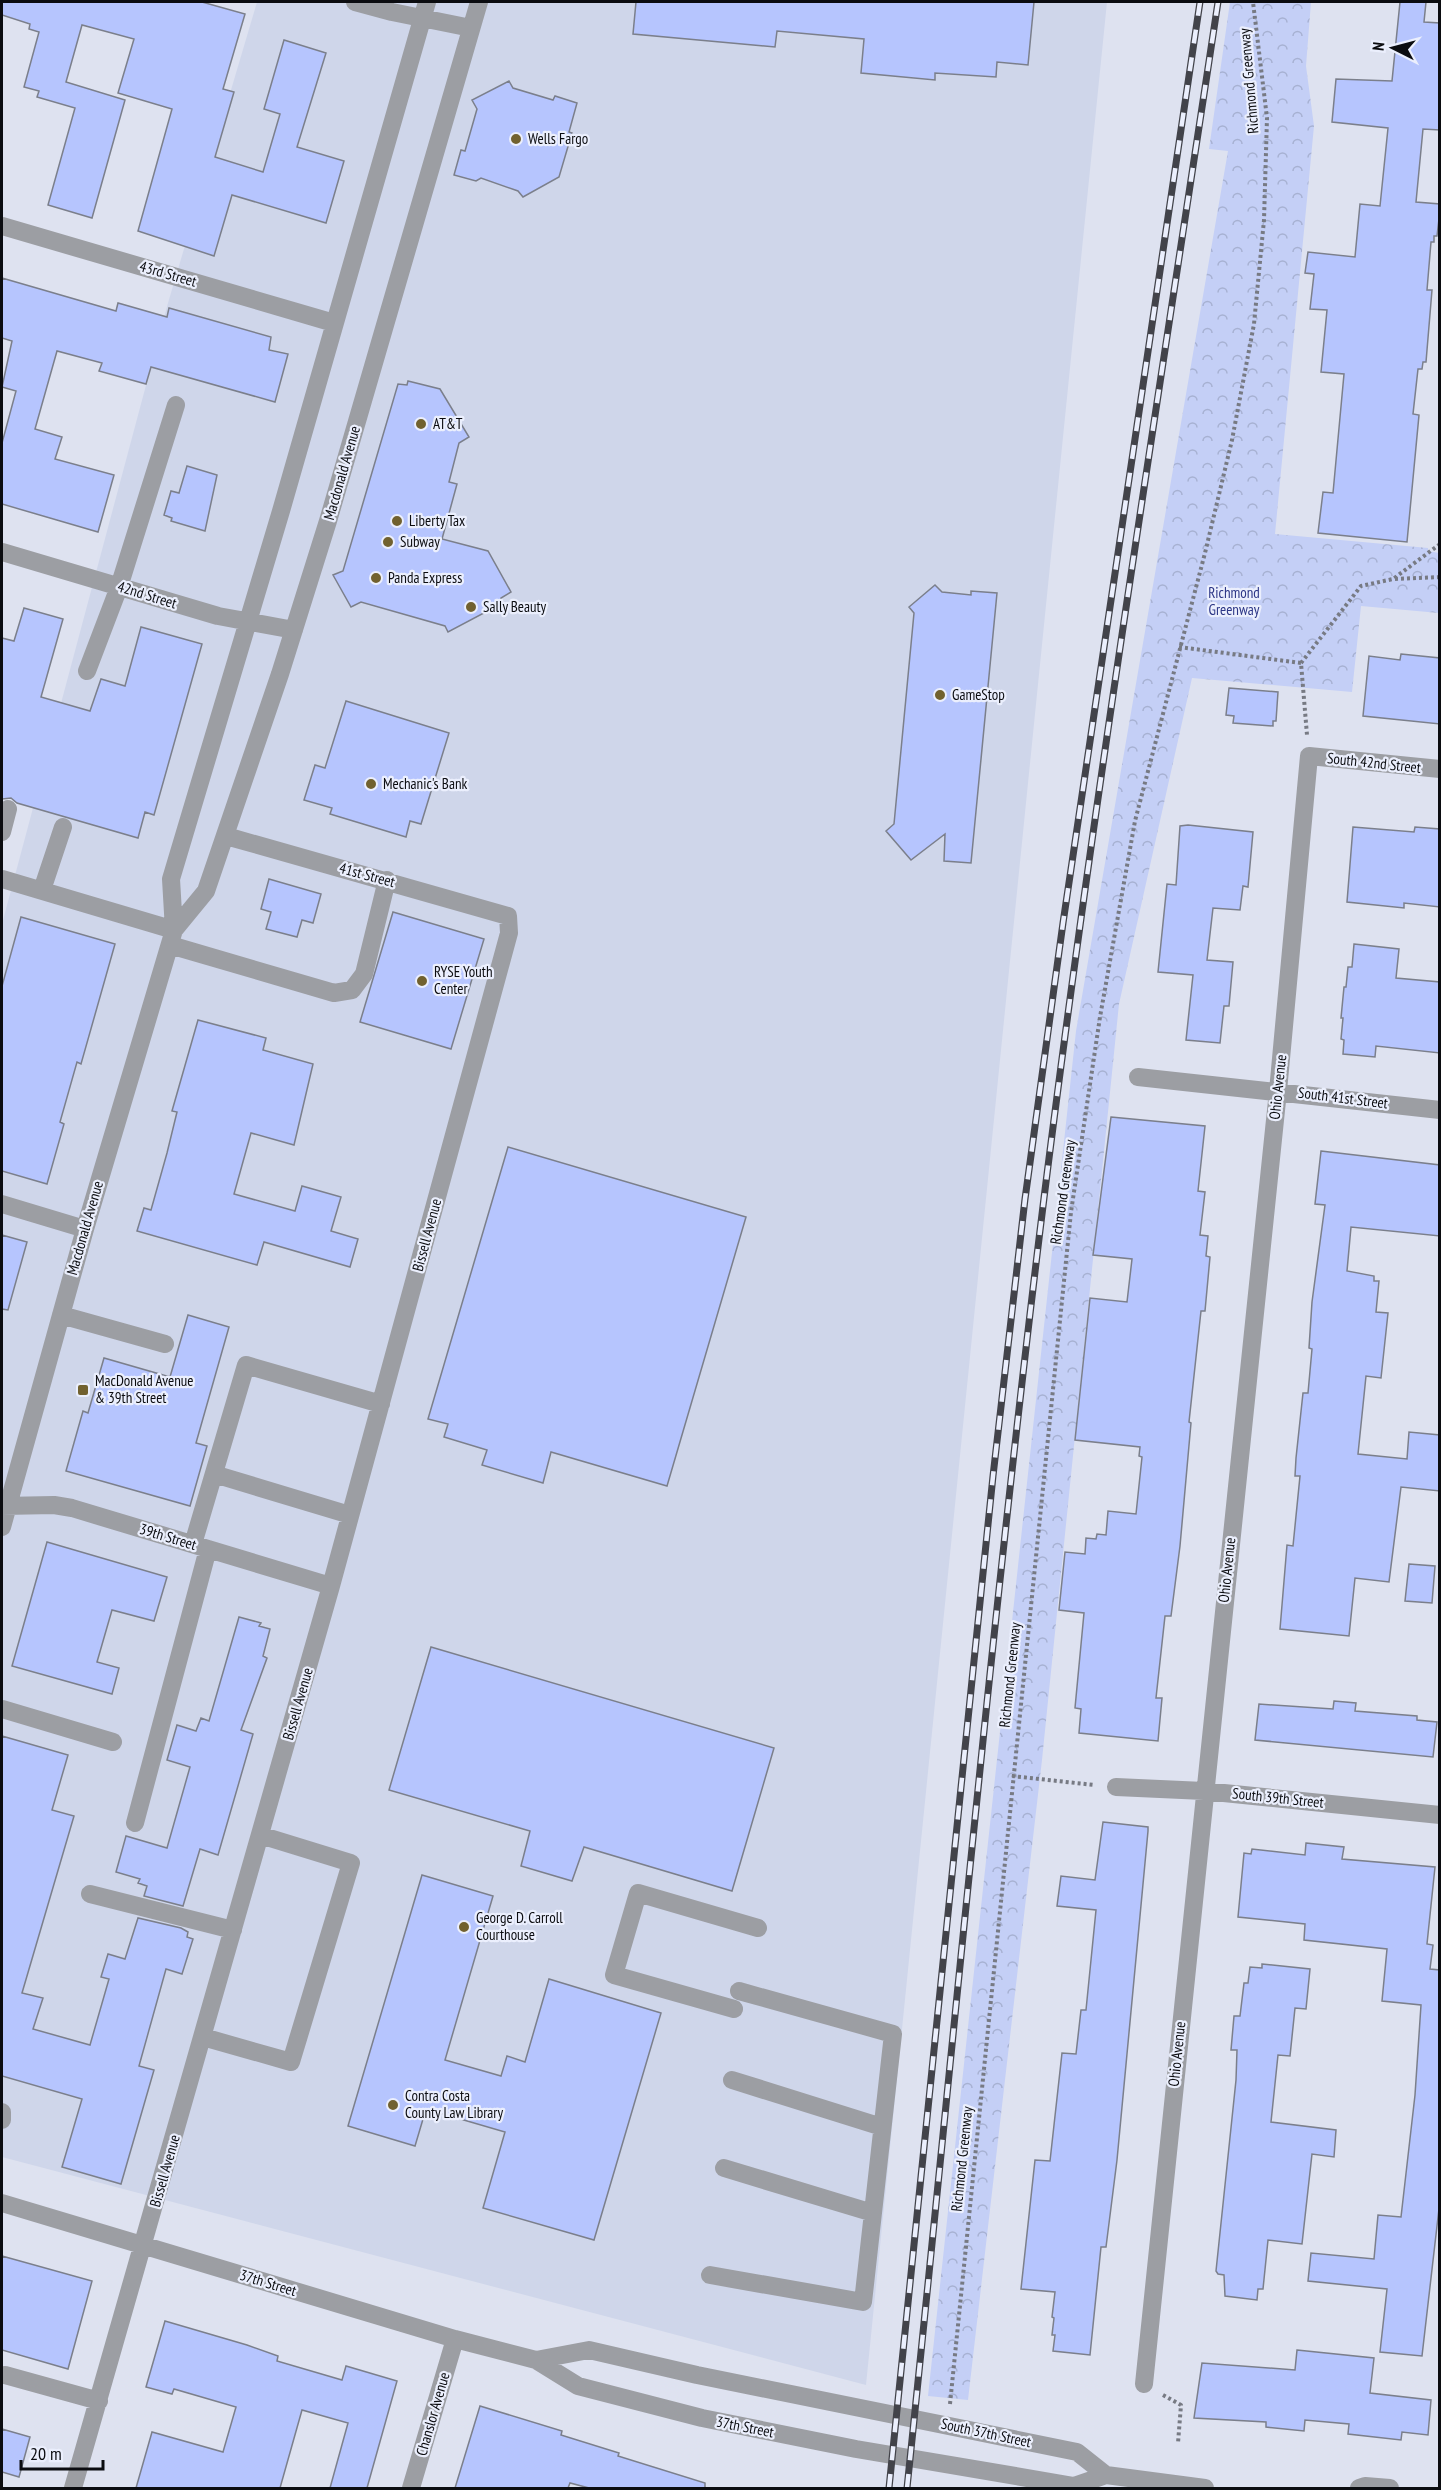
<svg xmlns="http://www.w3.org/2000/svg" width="1441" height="2490" font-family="'PT Sans Narrow',sans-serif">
<defs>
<pattern id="park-crowns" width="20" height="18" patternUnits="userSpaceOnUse" patternTransform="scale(1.5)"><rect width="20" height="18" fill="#c4cff6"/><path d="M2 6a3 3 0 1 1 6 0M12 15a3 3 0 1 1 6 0" fill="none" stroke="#a7b1d2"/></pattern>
</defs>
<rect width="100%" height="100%" fill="#dee2f0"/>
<path fill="#cfd6ea" d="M 257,2 L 1107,2 L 866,2385 L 2,2157 L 2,924 L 168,303 Z"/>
<path fill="url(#park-crowns)" d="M 1230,2 L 1311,2 L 1306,66 L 1314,126 L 1275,534 L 1428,548 L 1428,551 L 1439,553 L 1439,613 L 1361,606 L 1352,692 L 1192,678 L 1119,1004 L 1042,1760 L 968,2400 L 928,2396 L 1076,1031 L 1228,151 L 1209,149 Z"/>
<path fill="#b6c5fe" stroke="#7b7f8b" stroke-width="1.5" d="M 2,2 L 202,2 L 245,14 L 223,89 L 234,92 L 215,157 L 263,172 L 280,114 L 264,109 L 284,40 L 326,53 L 297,147 L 344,161 L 326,223 L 232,195 L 214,256 L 138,231 L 172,109 L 118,93 L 134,39 L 82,25 L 66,82 L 125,100 L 92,218 L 48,205 L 75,108 L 37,97 L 39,91 L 24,87 L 39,32 L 29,29 L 30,24 L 2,15 Z
M 636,2 L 1034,2 L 1028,65 L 997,62 L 996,77 L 935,73 L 935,80 L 861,73 L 864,39 L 777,31 L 775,47 L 633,34 Z
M 1400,2 L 1426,2 L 1424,22 L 1440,23 L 1440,130 L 1423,129 L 1416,202 L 1440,204 L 1440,210 L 1437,236 L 1434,236 L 1434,242 L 1431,242 L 1427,290 L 1432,290 L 1426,362 L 1423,362 L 1422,369 L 1418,369 L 1413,414 L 1419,415 L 1407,542 L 1318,533 L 1323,492 L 1333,493 L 1344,374 L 1321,372 L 1327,310 L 1310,309 L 1314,274 L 1305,273 L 1308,252 L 1355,257 L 1360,204 L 1380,206 L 1388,128 L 1332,122 L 1336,79 L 1392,81 Z
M 509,81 L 513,88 L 553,100 L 555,96 L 577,103 L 569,132 L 572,133 L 559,177 L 523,197 L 518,191 L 481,178 L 476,181 L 454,175 L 461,150 L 465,151 L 477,109 L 472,100 Z
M 2,278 L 116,311 L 118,303 L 167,317 L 169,308 L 271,337 L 269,350 L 288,354 L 275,402 L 151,367 L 146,384 L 99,371 L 102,363 L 57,351 L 35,429 L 62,437 L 55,459 L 114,475 L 98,532 L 2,504 L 2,443 L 16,391 L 2,387 L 12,341 L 2,338 Z
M 408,381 L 440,389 L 469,437 L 459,443 L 449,482 L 457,484 L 442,539 L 488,551 L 511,592 L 501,598 L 499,605 L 448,632 L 445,626 L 361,602 L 351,607 L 333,575 L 343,571 L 398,384 L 407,385 Z
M 187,466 L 217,475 L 205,531 L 171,521 L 172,518 L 164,515 L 171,491 L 179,493 Z
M 935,585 L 942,592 L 971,595 L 971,591 L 997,593 L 971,863 L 944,861 L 945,834 L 911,860 L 886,831 L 894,824 L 914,613 L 909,607 Z
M 24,608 L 63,619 L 41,697 L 90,711 L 101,679 L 125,686 L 141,627 L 202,644 L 154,815 L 145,812 L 138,838 L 17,803 L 11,798 L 2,799 L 2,638 L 14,641 Z
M 1401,654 L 1440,658 L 1440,724 L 1363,716 L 1369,656 L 1400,660 Z
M 1229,688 L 1278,692 L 1276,721 L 1273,721 L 1273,726 L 1233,723 L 1234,716 L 1226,715 Z
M 346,701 L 449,733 L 421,824 L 410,821 L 406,837 L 330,814 L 332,808 L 304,800 L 315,765 L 325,768 Z
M 1188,825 L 1253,832 L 1248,887 L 1243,886 L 1240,910 L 1213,908 L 1207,960 L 1233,962 L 1229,1006 L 1224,1006 L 1220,1043 L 1186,1040 L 1193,975 L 1158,972 L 1167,884 L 1176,885 L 1180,826 Z
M 1353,827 L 1414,832 L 1415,827 L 1440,829 L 1440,907 L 1404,903 L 1404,908 L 1347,902 Z
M 269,879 L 321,894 L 313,923 L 302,920 L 297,937 L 266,929 L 271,912 L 261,909 Z
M 393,912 L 484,939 L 451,1049 L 360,1022 Z
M 21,917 L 115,944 L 81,1064 L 77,1062 L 60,1122 L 64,1124 L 47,1184 L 2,1171 L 2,986 Z
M 1354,944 L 1399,949 L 1396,978 L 1440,982 L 1440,1053 L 1376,1046 L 1375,1057 L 1343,1054 L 1344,1040 L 1341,1039 L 1343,1018 L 1341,1018 L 1344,987 L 1346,987 L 1348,967 L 1352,967 Z
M 198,1020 L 266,1038 L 263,1050 L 313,1064 L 294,1145 L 251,1133 L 234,1194 L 295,1211 L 302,1186 L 341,1197 L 331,1231 L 358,1239 L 350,1267 L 264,1242 L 257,1265 L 137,1231 L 144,1208 L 151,1210 L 167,1153 L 177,1112 L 172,1111 Z
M 1111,1117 L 1205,1126 L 1198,1191 L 1205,1192 L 1200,1235 L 1208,1236 L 1206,1256 L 1210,1257 L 1205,1311 L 1201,1311 L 1189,1422 L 1191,1423 L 1180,1546 L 1171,1616 L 1165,1616 L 1156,1698 L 1162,1698 L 1158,1741 L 1079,1733 L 1081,1709 L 1075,1708 L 1084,1613 L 1059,1610 L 1065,1552 L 1085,1554 L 1086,1538 L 1096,1539 L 1097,1534 L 1106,1535 L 1108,1511 L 1136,1514 L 1142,1457 L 1139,1456 L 1140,1447 L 1075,1440 L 1090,1298 L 1127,1302 L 1132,1259 L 1093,1255 Z
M 508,1147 L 746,1217 L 667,1486 L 551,1452 L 543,1483 L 482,1465 L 487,1450 L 444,1437 L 448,1424 L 428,1419 Z
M 1321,1151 L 1440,1165 L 1440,1236 L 1351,1227 L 1347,1271 L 1374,1276 L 1374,1281 L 1379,1281 L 1376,1312 L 1388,1313 L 1381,1378 L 1366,1376 L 1358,1454 L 1407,1459 L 1409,1432 L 1440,1435 L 1440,1491 L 1401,1487 L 1389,1582 L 1355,1578 L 1349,1636 L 1280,1629 L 1287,1545 L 1293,1546 L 1300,1476 L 1295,1476 L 1296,1458 L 1303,1393 L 1308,1393 L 1312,1349 L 1309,1348 L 1312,1302 L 1325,1205 L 1315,1204 Z
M 2,1235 L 27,1242 L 8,1310 L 2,1309 Z
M 188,1315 L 229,1327 L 196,1443 L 207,1446 L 190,1506 L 66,1471 L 83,1411 L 88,1413 L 104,1358 L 170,1377 Z
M 47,1542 L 167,1577 L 154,1621 L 112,1610 L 97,1662 L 119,1668 L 112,1694 L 12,1666 Z
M 1409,1564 L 1435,1566 L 1432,1603 L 1405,1601 Z
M 239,1617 L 261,1623 L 259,1626 L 270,1629 L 263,1656 L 267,1658 L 241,1730 L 253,1734 L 218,1855 L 200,1849 L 183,1906 L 144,1896 L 147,1886 L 138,1883 L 140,1879 L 116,1872 L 126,1836 L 167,1848 L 190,1767 L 167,1760 L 177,1725 L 196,1731 L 201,1718 L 209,1721 Z
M 431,1647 L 774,1748 L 732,1891 L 584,1847 L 572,1881 L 521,1866 L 530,1831 L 389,1790 Z
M 1334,1701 L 1356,1703 L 1355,1711 L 1417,1716 L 1417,1720 L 1437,1722 L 1433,1757 L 1255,1740 L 1259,1704 L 1333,1709 Z
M 2,1736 L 68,1755 L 52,1810 L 74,1816 L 22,1993 L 43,1998 L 33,2029 L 90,2045 L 109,1979 L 101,1977 L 108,1954 L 125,1959 L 138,1918 L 181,1928 L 188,1932 L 187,1937 L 193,1939 L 182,1974 L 166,1969 L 139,2066 L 154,2070 L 121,2184 L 62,2167 L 82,2099 L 2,2076 Z
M 1103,1822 L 1148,1827 L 1148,1831 L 1117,2160 L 1106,2247 L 1101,2247 L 1090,2355 L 1053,2351 L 1055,2335 L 1052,2335 L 1054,2318 L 1052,2317 L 1055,2292 L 1021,2289 L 1035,2160 L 1050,2161 L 1062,2053 L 1076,2054 L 1081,2010 L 1086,2010 L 1096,1910 L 1057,1906 L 1061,1876 L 1095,1880 Z
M 1306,1843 L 1344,1847 L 1342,1859 L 1435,1867 L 1427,1944 L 1433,1945 L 1430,1969 L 1440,1970 L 1440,2200 L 1422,2356 L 1380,2352 L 1387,2289 L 1308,2281 L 1311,2253 L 1374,2259 L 1378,2215 L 1401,2217 L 1415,2095 L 1421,2005 L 1382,2001 L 1387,1949 L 1304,1940 L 1305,1924 L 1238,1917 L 1244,1853 L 1251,1854 L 1252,1849 L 1305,1855 Z
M 422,1875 L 493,1896 L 445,2060 L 501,2076 L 507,2056 L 525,2062 L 549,1979 L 661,2013 L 594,2240 L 483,2208 L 505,2132 L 426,2109 L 415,2146 L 348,2126 Z
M 1262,1964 L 1310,1969 L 1306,2009 L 1295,2008 L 1290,2056 L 1278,2055 L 1271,2122 L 1336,2130 L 1334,2157 L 1312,2154 L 1302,2244 L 1268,2240 L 1263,2289 L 1258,2289 L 1257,2300 L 1225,2296 L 1224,2275 L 1218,2274 L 1216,2271 L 1236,2080 L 1237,2050 L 1231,2050 L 1234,2016 L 1240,2016 L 1244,1983 L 1248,1983 L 1250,1967 L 1262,1968 Z
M 2,2256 L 92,2281 L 68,2369 L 2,2350 Z
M 165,2321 L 247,2345 L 278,2356 L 277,2361 L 342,2380 L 346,2366 L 397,2381 L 367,2488 L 330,2488 L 348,2423 L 302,2410 L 280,2488 L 136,2488 L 152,2432 L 223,2452 L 236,2407 L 174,2389 L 172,2394 L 146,2387 Z
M 1297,2350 L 1374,2358 L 1370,2393 L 1431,2400 L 1428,2435 L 1402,2432 L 1401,2440 L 1348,2434 L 1349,2424 L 1305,2420 L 1304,2431 L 1266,2427 L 1266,2422 L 1194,2418 L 1202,2363 L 1295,2370 Z
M 480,2406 L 562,2431 L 561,2435 L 619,2453 L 618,2456 L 705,2483 L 705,2488 L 589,2488 L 570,2483 L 568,2488 L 455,2488 Z
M 2,2429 L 30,2437 L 19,2477 L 2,2472 Z"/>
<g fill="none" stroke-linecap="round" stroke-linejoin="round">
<path stroke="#777a83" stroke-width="4" stroke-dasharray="3 3" stroke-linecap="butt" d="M 1395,579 L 1440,577
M 1179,647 L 1301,663 L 1307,735
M 1301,663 L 1361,586 L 1393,579 L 1440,544
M 1012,1776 L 1094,1785
M 1163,2395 L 1181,2405 L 1178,2443
M 950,2404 L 1071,1212 L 1100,1017 L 1135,821 L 1205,553 L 1232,440 L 1254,324 L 1264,220 L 1267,118 L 1253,2"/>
<path stroke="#9c9ea3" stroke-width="18" d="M 355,2 L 392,12 L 471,28
M 2,226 L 334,323
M 2,552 L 218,616 L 294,630
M 87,671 L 119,587 L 176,405
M 2,832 L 8,809
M 2,879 L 174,930
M 42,890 L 63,827
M 174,930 L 206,891 L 280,674 L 328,521 L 479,2
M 170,945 L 334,993 L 352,990 L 364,974 L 387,880
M 1138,1077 L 1440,1110
M 2,1204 L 85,1229
M 61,1315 L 165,1344
M 214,1474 L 350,1515
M 2,1506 L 54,1505 L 72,1508 L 331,1586
M 2,1527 L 85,1229 L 174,930 L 171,879 L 281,511 L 427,2
M 193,1544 L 246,1365 L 381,1404
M 2,1709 L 113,1742
M 1116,1787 L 1204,1791 L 1440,1815
M 135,1823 L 208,1549
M 90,1894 L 233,1930
M 734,2009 L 614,1975 L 638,1893 L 758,1928
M 203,2037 L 291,2062 L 351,1863 L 260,1835
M 732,2080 L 882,2127
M 2,2112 L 2,2120
M 724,2168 L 873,2213
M 2,2203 L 455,2339 L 536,2360 L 578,2386 L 702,2418 L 856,2449 L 1074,2486 L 1106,2475 L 1205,2488
M 710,2275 L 863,2302 L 893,2034 L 739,1991
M 536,2360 L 589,2350 L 697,2375 L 1077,2452 L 1106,2475
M 5,2375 L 99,2401
M 1144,2384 L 1278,1091 L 1309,756 L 1440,769
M 73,2488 L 331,1586 L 509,933 L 508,916 L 226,836
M 411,2488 L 455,2339
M 1359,2488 L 1365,2486 L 1390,2488"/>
<g stroke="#42434a" stroke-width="7">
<path id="rail" d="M 889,2488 L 993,1476 L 1025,1199 L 1063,923 L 1200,2
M 907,2488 C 952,2058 991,1627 1044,1198 C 1094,798 1158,400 1218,2"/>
</g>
<use href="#rail" stroke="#ebeffd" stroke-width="4.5" stroke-dasharray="14" stroke-linecap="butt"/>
</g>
<g fill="#71612f" stroke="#ebeffd" stroke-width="2">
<circle cx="516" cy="139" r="6"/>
<circle cx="421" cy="424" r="6"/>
<circle cx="397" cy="521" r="6"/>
<circle cx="388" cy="542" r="6"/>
<circle cx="376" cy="578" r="6"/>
<circle cx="471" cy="607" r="6"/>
<circle cx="940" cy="695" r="6"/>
<circle cx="371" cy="784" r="6"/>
<circle cx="422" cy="981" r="6"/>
<rect x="77" y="1384" width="12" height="12" rx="3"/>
<circle cx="464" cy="1927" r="6"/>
<circle cx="393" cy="2105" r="6"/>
</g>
<g text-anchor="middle" stroke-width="4.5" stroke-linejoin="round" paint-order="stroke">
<g font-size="15" fill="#0b0c10" stroke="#ebeffd">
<text transform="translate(1249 81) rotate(-95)" y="5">Richmond Greenway</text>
<text transform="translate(168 274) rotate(16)" y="5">43rd Street</text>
<text transform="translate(342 473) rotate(-74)" y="5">Macdonald Avenue</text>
<text transform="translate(147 595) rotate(17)" y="5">42nd Street</text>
<text transform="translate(1374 763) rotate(6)" y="5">South 42nd Street</text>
<text transform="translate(367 875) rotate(15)" y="5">41st Street</text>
<text transform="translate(1278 1087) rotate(-84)" y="5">Ohio Avenue</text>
<text transform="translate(1343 1098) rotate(7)" y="5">South 41st Street</text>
<text transform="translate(1063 1192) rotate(-82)" y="5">Richmond Greenway</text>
<text transform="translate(85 1228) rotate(-74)" y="5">Macdonald Avenue</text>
<text transform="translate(427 1235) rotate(-75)" y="5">Bissell Avenue</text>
<text transform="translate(168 1537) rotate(17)" y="5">39th Street</text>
<text transform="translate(1227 1570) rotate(-84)" y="5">Ohio Avenue</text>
<text transform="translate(1010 1675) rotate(-84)" y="5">Richmond Greenway</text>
<text transform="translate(298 1704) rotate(-74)" y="5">Bissell Avenue</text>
<text transform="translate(1278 1798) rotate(6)" y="5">South 39th Street</text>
<text transform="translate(1177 2054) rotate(-84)" y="5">Ohio Avenue</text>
<text transform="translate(962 2159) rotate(-84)" y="5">Richmond Greenway</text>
<text transform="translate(165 2171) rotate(-74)" y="5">Bissell Avenue</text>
<text transform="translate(268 2283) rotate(17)" y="5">37th Street</text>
<text transform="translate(433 2414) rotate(-74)" y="5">Chanslor Avenue</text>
<text transform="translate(745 2427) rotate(11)" y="5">37th Street</text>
<text transform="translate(986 2433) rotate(12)" y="5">South 37th Street</text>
</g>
<g font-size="15" fill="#0b0c10" stroke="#ebeffd" text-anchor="start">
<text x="528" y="144">Wells Fargo</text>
<text x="433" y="429">AT&amp;T</text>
<text x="409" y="526">Liberty Tax</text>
<text x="400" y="547">Subway</text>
<text x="388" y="583">Panda Express</text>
<text x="483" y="612">Sally Beauty</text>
<text x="952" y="700">GameStop</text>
<text x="383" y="789">Mechanic's Bank</text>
<text x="434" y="977">RYSE Youth<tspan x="434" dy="17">Center</tspan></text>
<text x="95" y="1386">MacDonald Avenue<tspan x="95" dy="17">&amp; 39th Street</tspan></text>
<text x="476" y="1923">George D. Carroll<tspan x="476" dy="17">Courthouse</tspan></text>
<text x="405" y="2101">Contra Costa<tspan x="405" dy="17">County Law Library</tspan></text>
</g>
<g font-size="15" fill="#2c3686" stroke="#ebeffd">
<text x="1234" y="598">Richmond<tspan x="1234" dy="17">Greenway</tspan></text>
</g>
</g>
<rect width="1441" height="2490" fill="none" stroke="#0b0c10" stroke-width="6"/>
<g transform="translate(1393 48) rotate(276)" stroke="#ebeffd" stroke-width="4.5" paint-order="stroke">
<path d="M0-4.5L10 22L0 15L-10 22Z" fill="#0b0c10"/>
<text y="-9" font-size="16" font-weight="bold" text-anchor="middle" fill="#0b0c10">N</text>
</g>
<path d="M21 2460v9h82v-9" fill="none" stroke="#0b0c10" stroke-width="3"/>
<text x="30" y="2460" font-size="18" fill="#0b0c10" stroke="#ebeffd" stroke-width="4.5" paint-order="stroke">20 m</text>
</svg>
